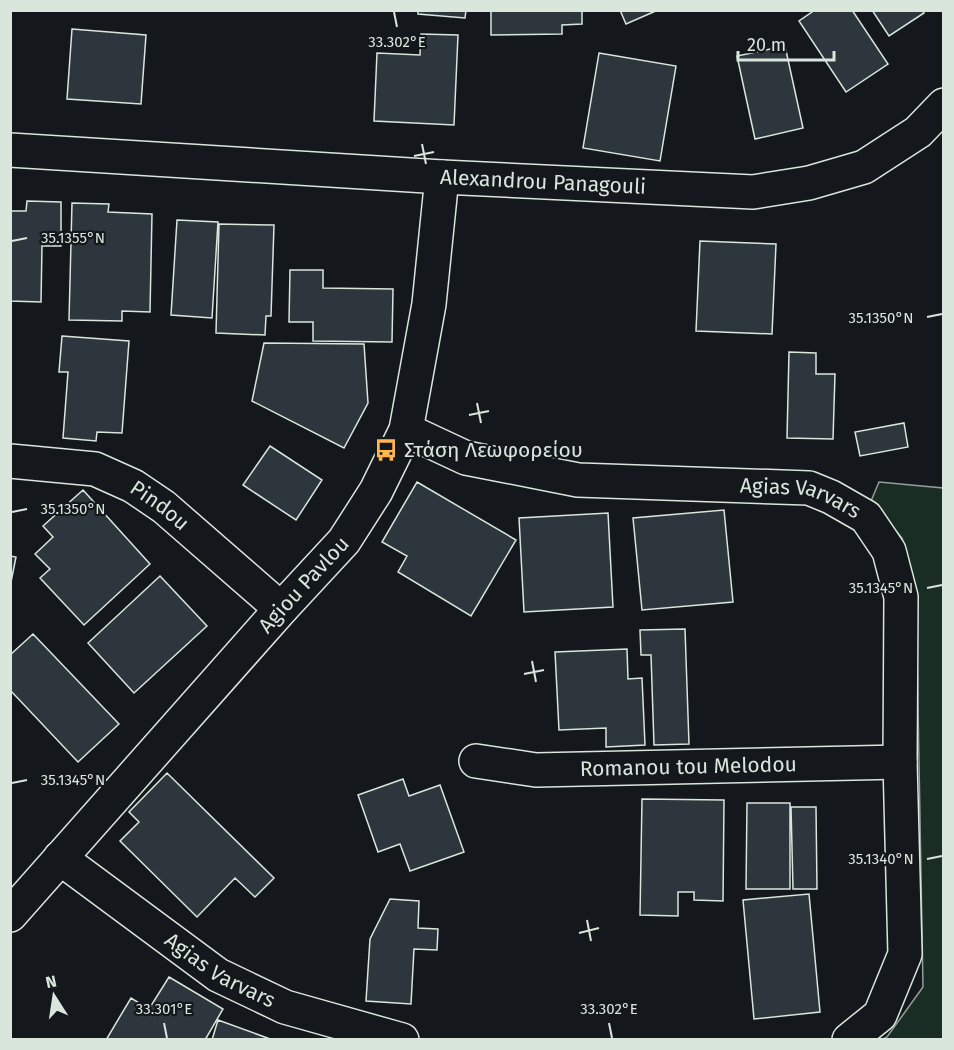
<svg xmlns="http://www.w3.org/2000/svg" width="954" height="1050" font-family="'Fira Sans',sans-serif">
<rect width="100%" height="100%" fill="#14181c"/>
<path fill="#1a2d24" stroke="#939e99" stroke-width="1.5" d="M 879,482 L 943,488 L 943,1039 L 883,1039 L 887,1037 L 923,987 L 916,593 L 902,538 L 871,501 Z"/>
<path fill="#2c363c" stroke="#d8e6dc" stroke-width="1.5" d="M 418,10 L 466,10 L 465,18 L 418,14 Z
M 491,10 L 582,10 L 582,24 L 562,25 L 562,34 L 491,35 Z
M 620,10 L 658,10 L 626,24 Z
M 815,10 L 852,10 L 888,64 L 846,92 L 799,21 Z
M 872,10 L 922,10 L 924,13 L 889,36 Z
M 72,29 L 146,35 L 141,104 L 67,99 Z
M 421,34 L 458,35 L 454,125 L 374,121 L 377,53 L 420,55 Z
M 785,46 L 803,128 L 755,139 L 737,56 Z
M 599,53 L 676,66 L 660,161 L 583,148 Z
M 27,201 L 61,202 L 61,246 L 42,246 L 41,302 L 10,301 L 10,211 L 26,211 Z
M 72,203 L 109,204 L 108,212 L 152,214 L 150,312 L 122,311 L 122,321 L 69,320 Z
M 177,220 L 218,222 L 212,318 L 171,315 Z
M 219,224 L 274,225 L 271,316 L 266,316 L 265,335 L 216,333 Z
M 700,241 L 776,244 L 772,334 L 696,331 Z
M 290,270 L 323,270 L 323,288 L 393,289 L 392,342 L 313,341 L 313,322 L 289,322 Z
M 62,336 L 129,341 L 122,433 L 97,432 L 96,441 L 63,438 L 68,372 L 59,372 Z
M 264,343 L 364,344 L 368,403 L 344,448 L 252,401 Z
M 789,352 L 816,353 L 816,374 L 835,374 L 833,439 L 787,438 Z
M 904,423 L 908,447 L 860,456 L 855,432 Z
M 270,446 L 322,480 L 296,520 L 243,485 Z
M 417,482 L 516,540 L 471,616 L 398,572 L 407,556 L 382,542 Z
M 83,490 L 150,564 L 84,625 L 40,578 L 50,569 L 35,554 L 53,537 L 43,526 Z
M 724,510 L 733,602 L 642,610 L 633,518 Z
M 608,513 L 613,607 L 524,612 L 519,518 Z
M 10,556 L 16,557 L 10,587 Z
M 160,576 L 207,626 L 134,693 L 88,643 Z
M 685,629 L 689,744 L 654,745 L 651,655 L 641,655 L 640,630 Z
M 33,634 L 119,724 L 78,762 L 10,690 L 10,655 Z
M 627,649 L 628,679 L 642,678 L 645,745 L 606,747 L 606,728 L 559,730 L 555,652 Z
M 167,773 L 274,878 L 255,897 L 235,878 L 197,917 L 120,841 L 139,822 L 129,812 Z
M 403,779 L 409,796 L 440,785 L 464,852 L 410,871 L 400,844 L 378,852 L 358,795 Z
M 642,799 L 724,800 L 723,901 L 694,900 L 694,892 L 678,892 L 678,916 L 640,915 Z
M 747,803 L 790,803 L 790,889 L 746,889 Z
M 791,807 L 816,807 L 817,889 L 793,889 Z
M 809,894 L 820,1012 L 754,1019 L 743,900 Z
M 390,899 L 419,901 L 418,928 L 438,929 L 437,950 L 414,949 L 411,1004 L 366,1001 L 370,939 Z
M 169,977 L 223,1009 L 205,1040 L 106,1040 L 131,998 L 149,1009 Z
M 218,1020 L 273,1040 L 212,1040 Z"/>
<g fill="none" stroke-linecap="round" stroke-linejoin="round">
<g stroke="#d8e6dc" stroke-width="36">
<g id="minor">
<path id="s1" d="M 10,150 L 442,177 L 753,192 L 809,183 L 864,167 L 918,132 L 944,105"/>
<path id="s2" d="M 406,430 L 466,458 L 578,480 L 809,488 L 831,497 L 866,517 L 889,551 L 901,597 L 900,762 L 905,954 L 880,1015 L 849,1040"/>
<path id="s3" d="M 10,461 L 95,469 L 133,486 L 164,507 L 281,609"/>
<path id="s4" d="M 476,761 L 536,770 L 900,762"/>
<path id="s5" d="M 60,858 L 218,975 L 285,1007 L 402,1040"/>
<path id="s6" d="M 10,915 L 281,609 L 344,541 L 376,491 L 406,430 L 429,304 L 442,177"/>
</g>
</g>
<use href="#minor" stroke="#14181c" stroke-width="33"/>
</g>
<path fill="none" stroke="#d8e6dc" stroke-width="2" d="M 394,12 L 397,27M 422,144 L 426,164M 414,156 L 434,152M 12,241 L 27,238M 927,317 L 942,314M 477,403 L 481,423M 469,415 L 489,411M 12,512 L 27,509M 927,588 L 942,585M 532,661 L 536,682M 524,674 L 544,670M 12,783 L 27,780M 927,859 L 942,856M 587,920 L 591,941M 579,933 L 599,928M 164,1023 L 167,1038M 609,1023 L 612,1038"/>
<defs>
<g id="bus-bare" transform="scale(1.8)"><path d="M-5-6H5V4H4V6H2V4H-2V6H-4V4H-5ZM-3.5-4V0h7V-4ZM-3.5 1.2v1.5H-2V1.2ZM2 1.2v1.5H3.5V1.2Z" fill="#ffb74d" stroke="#14181c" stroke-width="2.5" paint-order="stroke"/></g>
</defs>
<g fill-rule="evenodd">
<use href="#bus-bare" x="386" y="450"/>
</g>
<g text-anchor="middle" stroke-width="4.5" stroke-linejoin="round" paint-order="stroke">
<g font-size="21" fill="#d8e6dc" stroke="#14181c">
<text dy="7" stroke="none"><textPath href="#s1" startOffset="534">Alexandrou Panagouli</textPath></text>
<text dy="7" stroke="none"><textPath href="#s2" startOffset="405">Agias Varvars</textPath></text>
<text dy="7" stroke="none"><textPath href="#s3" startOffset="160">Pindou</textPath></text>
<text dy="7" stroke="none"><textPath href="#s6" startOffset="442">Agiou Pavlou</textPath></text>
<text dy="7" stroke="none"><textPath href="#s4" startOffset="213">Romanou tou Melodou</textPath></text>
<text dy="7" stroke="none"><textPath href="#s5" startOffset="196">Agias Varvars</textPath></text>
</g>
<g font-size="21" fill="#d8e6dc" stroke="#14181c" text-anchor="start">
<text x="404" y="457">Στάση Λεωφορείου</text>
</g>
</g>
<g font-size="15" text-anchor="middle" fill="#d8e6dc" stroke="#14181c" stroke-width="4.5" stroke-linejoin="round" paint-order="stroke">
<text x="397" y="47">33.302°E</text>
<text x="73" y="243">35.1355°N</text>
<text x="881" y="323">35.1350°N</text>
<text x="73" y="514">35.1350°N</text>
<text x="881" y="593">35.1345°N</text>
<text x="73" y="785">35.1345°N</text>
<text x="881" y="864">35.1340°N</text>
<text x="164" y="1014">33.301°E</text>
<text x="609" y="1014">33.302°E</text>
</g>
<rect width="954" height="1050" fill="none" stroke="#d8e6dc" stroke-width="24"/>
<g transform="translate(54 996) rotate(348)" stroke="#14181c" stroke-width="4.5" paint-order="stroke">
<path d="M0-4.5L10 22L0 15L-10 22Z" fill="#d8e6dc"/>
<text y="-9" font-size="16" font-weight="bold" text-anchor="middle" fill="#d8e6dc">N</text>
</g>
<path d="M738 51v9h96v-9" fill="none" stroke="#d8e6dc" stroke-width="3"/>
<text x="747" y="51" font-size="18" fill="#d8e6dc" stroke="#14181c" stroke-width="4.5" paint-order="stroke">20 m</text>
</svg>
